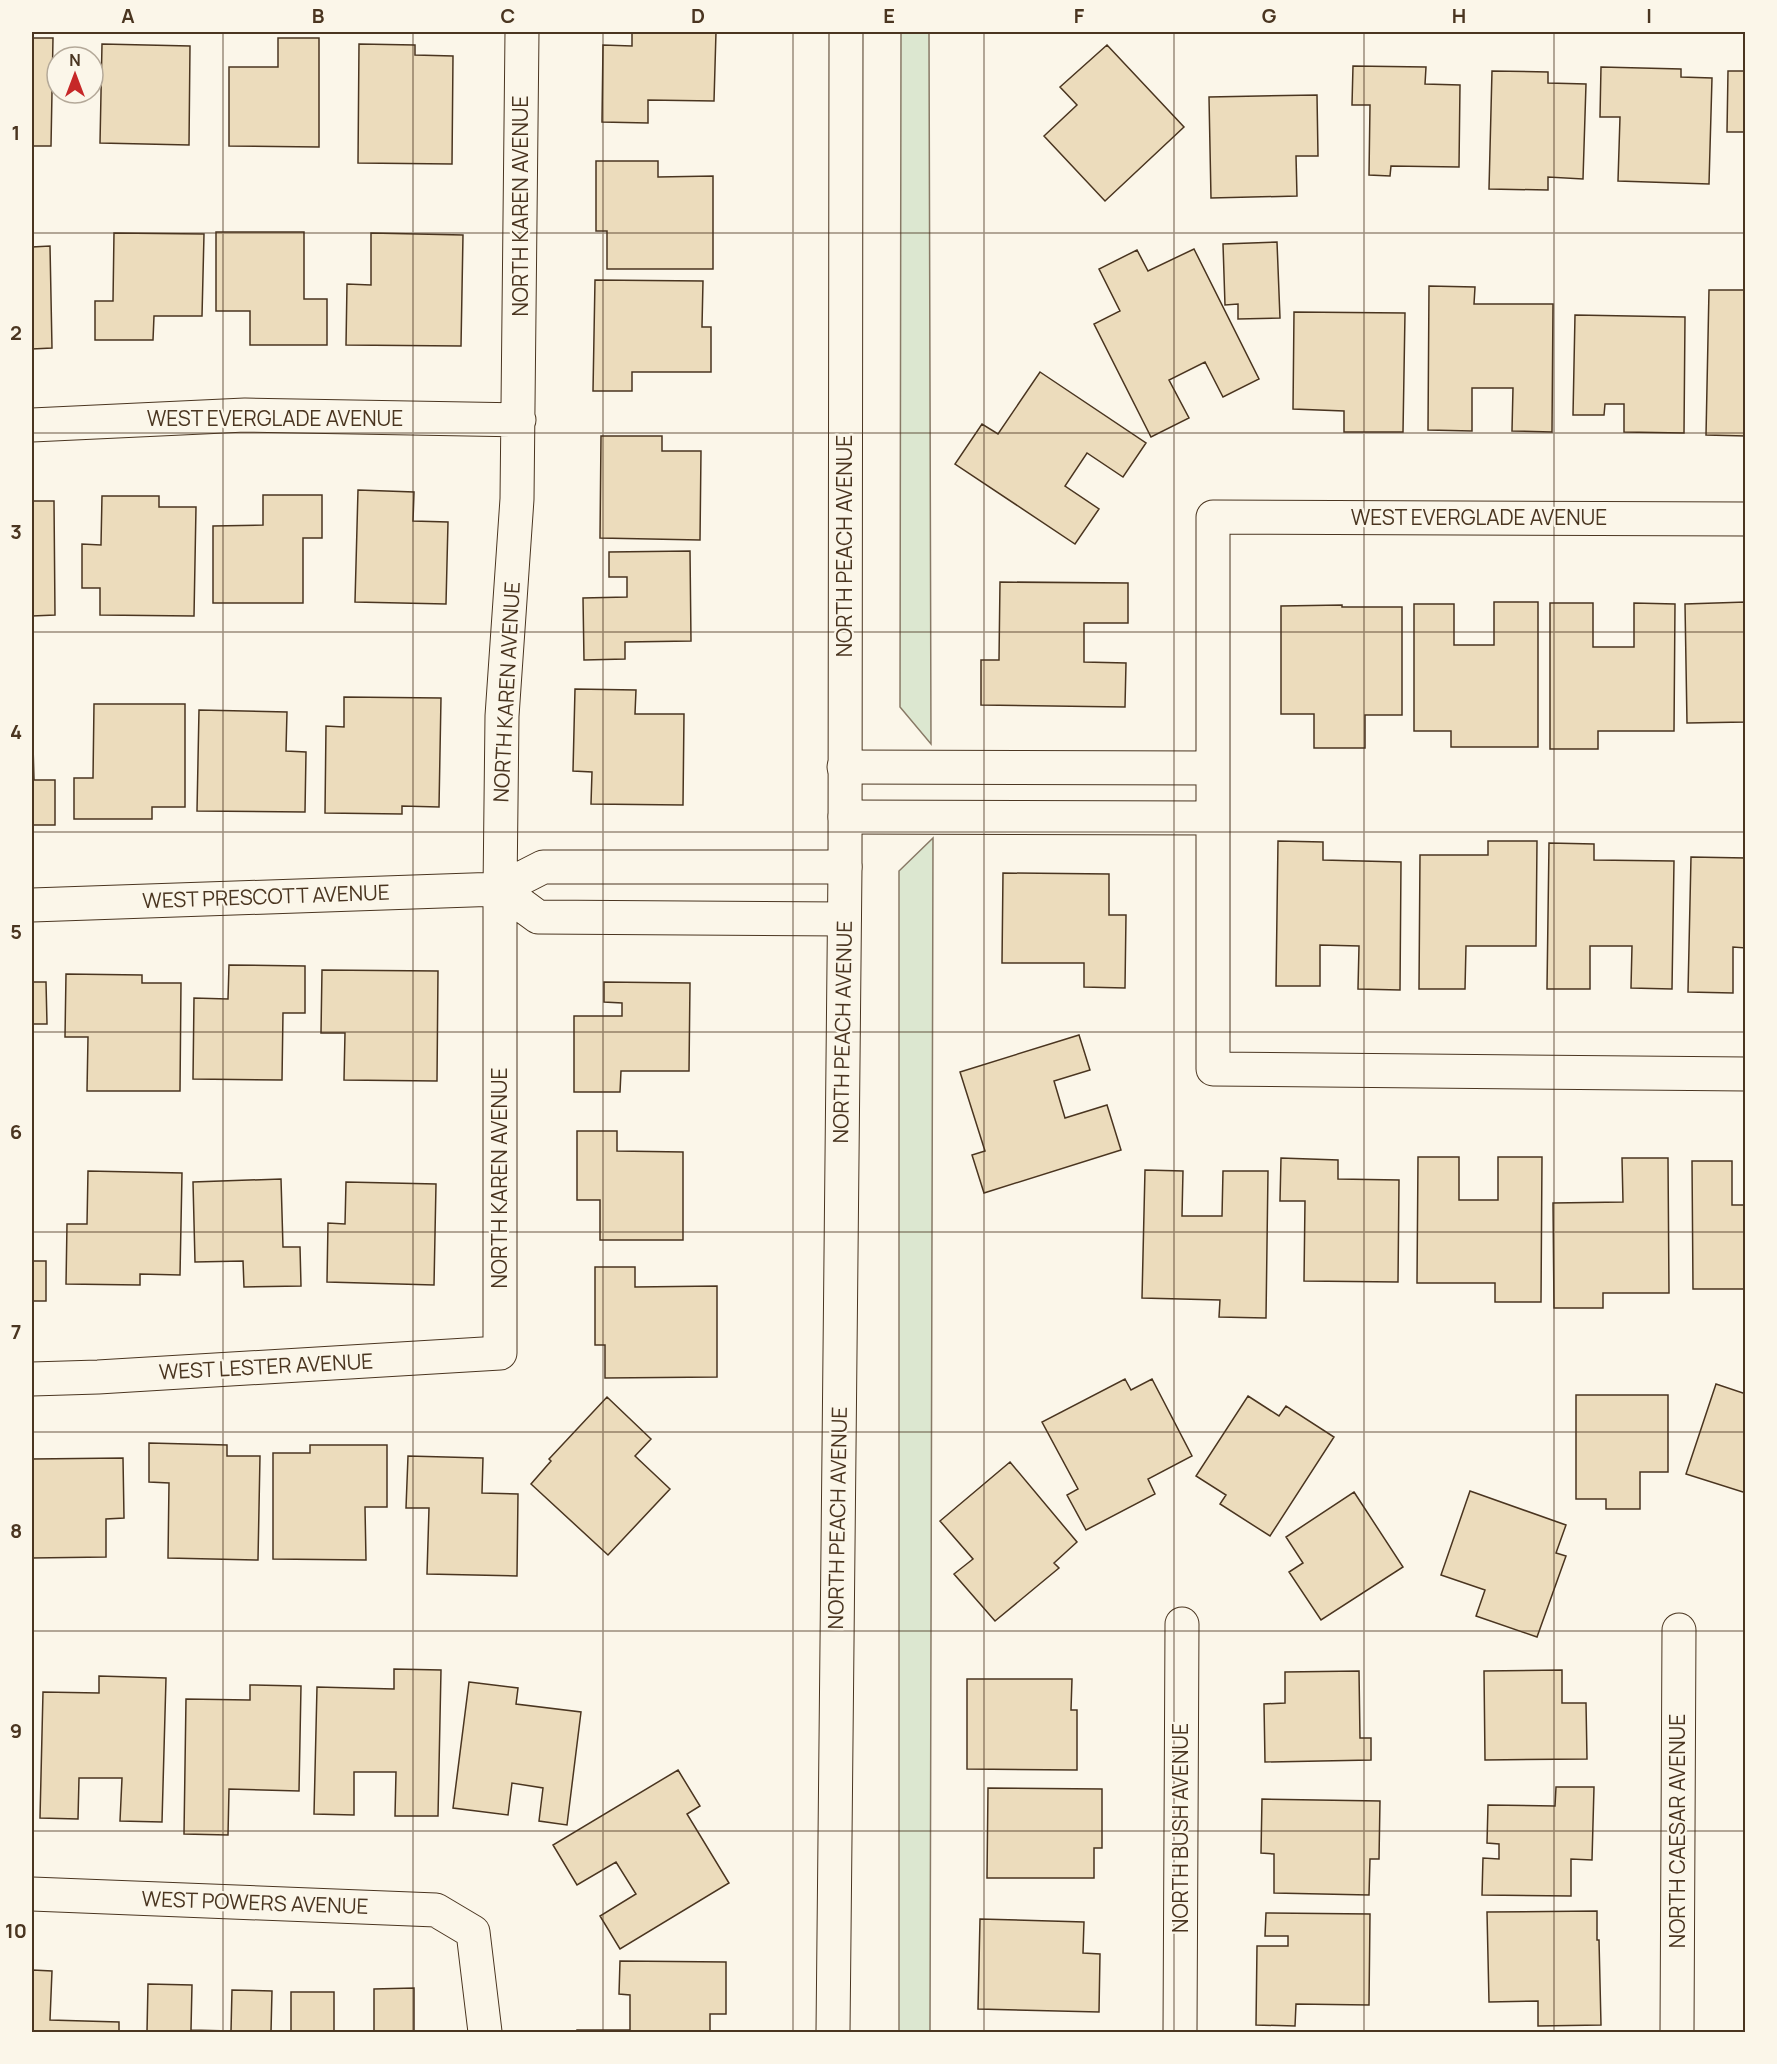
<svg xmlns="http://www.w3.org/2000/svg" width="1777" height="2064" font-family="Manrope,sans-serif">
<rect width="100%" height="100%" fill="#fbf6e9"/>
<path fill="#dce7d0" stroke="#887966" stroke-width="1.5" d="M 901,32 L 929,32 L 931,744 L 900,707 Z
M 933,838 L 930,2032 L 899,2032 L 899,871 Z"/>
<path fill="#ecdcbc" stroke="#4a3520" stroke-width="1.5" d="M 632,32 L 716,32 L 714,101 L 648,100 L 648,123 L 602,122 L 603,45 L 632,46 Z
M 32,38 L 53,38 L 51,146 L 32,146 Z
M 278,38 L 319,38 L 319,147 L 229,146 L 229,67 L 278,67 Z
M 102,44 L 190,46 L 189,145 L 100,143 Z
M 359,44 L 415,45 L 415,55 L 453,56 L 452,164 L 358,163 Z
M 1107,45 L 1184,127 L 1105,201 L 1044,136 L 1077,105 L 1060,87 Z
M 1353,66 L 1426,67 L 1425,84 L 1460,85 L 1459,167 L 1391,166 L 1390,176 L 1369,175 L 1370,105 L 1352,105 Z
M 1601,67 L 1681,69 L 1681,77 L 1712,78 L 1709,184 L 1618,181 L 1620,117 L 1600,117 Z
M 1492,71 L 1548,72 L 1548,83 L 1586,84 L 1583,179 L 1548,177 L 1548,190 L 1489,189 Z
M 1728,71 L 1746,71 L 1746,172 L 1745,132 L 1727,132 Z
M 1317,95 L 1318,156 L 1296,156 L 1297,196 L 1211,198 L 1209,97 Z
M 596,161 L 658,161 L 658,177 L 713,176 L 713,269 L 607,269 L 607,231 L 596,231 Z
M 216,232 L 304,232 L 304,299 L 327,299 L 327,345 L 250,345 L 250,311 L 216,311 Z
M 114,233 L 204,234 L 202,316 L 154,316 L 153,340 L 95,340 L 95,301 L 113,301 Z
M 371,233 L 463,235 L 461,346 L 346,345 L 347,284 L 371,285 Z
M 1277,242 L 1280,318 L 1238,319 L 1238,304 L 1225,305 L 1223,244 Z
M 50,246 L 52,348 L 32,349 L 32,247 Z
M 1194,249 L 1259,379 L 1223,397 L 1205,362 L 1169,380 L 1189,418 L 1151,437 L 1094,324 L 1120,311 L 1099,269 L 1137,250 L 1148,271 Z
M 595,280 L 703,281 L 702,327 L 711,327 L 711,372 L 632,372 L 632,391 L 593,391 Z
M 1429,286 L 1475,287 L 1474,304 L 1553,304 L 1552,432 L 1512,431 L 1513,388 L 1472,388 L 1472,431 L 1428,430 Z
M 1709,290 L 1746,290 L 1746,436 L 1706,435 Z
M 1294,312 L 1405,313 L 1403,432 L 1344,432 L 1344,411 L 1293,409 Z
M 1575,315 L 1685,317 L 1684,433 L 1624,432 L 1624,404 L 1605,404 L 1604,415 L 1573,415 Z
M 1040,372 L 1146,443 L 1123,477 L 1087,453 L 1065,486 L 1099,509 L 1075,544 L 955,464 L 982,424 L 998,434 Z
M 601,436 L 662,436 L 662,451 L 701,451 L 700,540 L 600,538 Z
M 358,490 L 414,492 L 413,521 L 448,522 L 446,604 L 355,602 Z
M 263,495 L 322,495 L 322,538 L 303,538 L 303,603 L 213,603 L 213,526 L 263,525 Z
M 102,496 L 159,496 L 159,507 L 196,507 L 194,616 L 100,615 L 100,588 L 82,588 L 82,544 L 101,545 Z
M 32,501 L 54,501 L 55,615 L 32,616 Z
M 690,551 L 691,641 L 625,642 L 625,659 L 584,660 L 583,598 L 627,597 L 627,577 L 609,577 L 609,552 Z
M 1000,582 L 1128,583 L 1128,623 L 1084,623 L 1084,662 L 1126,663 L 1125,707 L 981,705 L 981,660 L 999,660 Z
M 1494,602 L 1538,602 L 1538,747 L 1451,747 L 1451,731 L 1414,731 L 1414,604 L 1454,604 L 1454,645 L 1494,645 Z
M 1746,602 L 1746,722 L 1687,723 L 1685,604 Z
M 1550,603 L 1593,603 L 1593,647 L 1634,647 L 1634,603 L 1675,604 L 1674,731 L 1598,731 L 1598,749 L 1550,749 Z
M 1342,605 L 1342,607 L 1402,607 L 1402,715 L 1365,715 L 1365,748 L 1314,748 L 1314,714 L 1281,714 L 1281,606 Z
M 575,689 L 636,690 L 635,714 L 684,714 L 683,805 L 591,804 L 592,772 L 573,771 Z
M 344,697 L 441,698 L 439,807 L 402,806 L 402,814 L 325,813 L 326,726 L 344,727 Z
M 94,704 L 185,704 L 185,807 L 152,807 L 152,819 L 74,819 L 74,778 L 93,778 Z
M 199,710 L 287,712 L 286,751 L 306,752 L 305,812 L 197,811 Z
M 32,711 L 34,780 L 55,780 L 55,825 L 32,825 Z
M 1278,841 L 1323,842 L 1323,860 L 1401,862 L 1400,990 L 1358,989 L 1359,946 L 1320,945 L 1320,986 L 1276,986 Z
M 1488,841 L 1537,841 L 1536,946 L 1466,946 L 1465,989 L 1419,989 L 1420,855 L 1488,855 Z
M 1549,843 L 1594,844 L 1594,860 L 1674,861 L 1672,989 L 1631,988 L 1632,946 L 1590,946 L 1590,989 L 1547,989 Z
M 1691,857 L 1746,858 L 1746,948 L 1733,947 L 1733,993 L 1688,992 Z
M 1003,873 L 1109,874 L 1109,915 L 1126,915 L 1125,988 L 1084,987 L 1084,963 L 1002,963 Z
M 229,965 L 305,966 L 305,1013 L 283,1013 L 282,1080 L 193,1079 L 194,998 L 228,999 Z
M 322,970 L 438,971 L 437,1081 L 344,1080 L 345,1033 L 321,1033 Z
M 66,974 L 142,975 L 142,983 L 181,983 L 180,1091 L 87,1091 L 88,1037 L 65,1037 Z
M 32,982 L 46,982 L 47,1024 L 32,1024 Z
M 604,982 L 690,983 L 689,1071 L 621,1071 L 620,1092 L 574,1092 L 574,1016 L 622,1016 L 622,1003 L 604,1002 Z
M 1079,1035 L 1090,1070 L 1054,1081 L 1065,1118 L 1107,1105 L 1121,1150 L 984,1193 L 972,1155 L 985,1151 L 960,1072 Z
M 577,1131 L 617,1131 L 617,1151 L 683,1152 L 683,1240 L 600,1240 L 600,1200 L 577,1200 Z
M 1418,1157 L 1459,1157 L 1459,1200 L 1498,1200 L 1498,1157 L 1542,1157 L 1541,1302 L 1495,1302 L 1495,1283 L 1417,1283 Z
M 1281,1158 L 1338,1160 L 1338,1179 L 1399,1180 L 1398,1282 L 1304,1281 L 1305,1201 L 1280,1201 Z
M 1622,1158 L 1668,1158 L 1669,1293 L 1603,1293 L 1603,1308 L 1554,1308 L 1553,1203 L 1623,1202 Z
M 1692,1161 L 1732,1161 L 1732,1205 L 1746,1205 L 1746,1289 L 1693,1289 Z
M 1145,1170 L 1183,1171 L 1182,1216 L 1222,1216 L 1223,1171 L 1268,1171 L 1266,1318 L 1219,1317 L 1220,1300 L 1142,1298 Z
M 88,1171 L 182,1173 L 180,1275 L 140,1274 L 140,1285 L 66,1284 L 67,1224 L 87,1224 Z
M 281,1179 L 283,1247 L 300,1247 L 301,1286 L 244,1287 L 243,1261 L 195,1262 L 193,1182 Z
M 346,1182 L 436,1184 L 434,1285 L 327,1282 L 328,1223 L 345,1224 Z
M 32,1261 L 46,1261 L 46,1301 L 32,1301 Z
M 595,1267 L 635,1267 L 635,1287 L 717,1286 L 717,1377 L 605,1378 L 605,1345 L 595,1345 Z
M 1125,1379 L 1131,1390 L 1152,1379 L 1192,1456 L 1148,1479 L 1155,1494 L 1086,1530 L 1067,1495 L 1078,1489 L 1042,1422 Z
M 1716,1384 L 1746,1394 L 1746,1493 L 1686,1474 Z
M 1576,1395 L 1668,1395 L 1668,1472 L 1640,1472 L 1640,1509 L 1606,1509 L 1606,1499 L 1576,1499 Z
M 1248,1396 L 1279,1416 L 1286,1406 L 1334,1437 L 1270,1536 L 1220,1504 L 1226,1495 L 1196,1476 Z
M 607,1397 L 651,1439 L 635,1456 L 670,1489 L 608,1555 L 531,1484 L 551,1461 L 549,1459 Z
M 149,1443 L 227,1445 L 227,1456 L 260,1456 L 258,1560 L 168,1558 L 169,1483 L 149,1482 Z
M 310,1445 L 387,1445 L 387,1507 L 365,1507 L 366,1560 L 273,1559 L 273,1453 L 310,1453 Z
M 408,1456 L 483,1458 L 482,1493 L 518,1494 L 517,1576 L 427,1574 L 429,1508 L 406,1508 Z
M 123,1458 L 124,1518 L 106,1519 L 106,1557 L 32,1558 L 32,1459 Z
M 1010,1462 L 1077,1542 L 1054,1563 L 1059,1568 L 995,1621 L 954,1574 L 973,1559 L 940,1521 Z
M 1470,1491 L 1566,1525 L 1556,1553 L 1566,1556 L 1537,1637 L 1476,1616 L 1485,1590 L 1441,1575 Z
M 1354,1492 L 1403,1567 L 1321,1620 L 1289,1572 L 1303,1563 L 1286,1537 Z
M 394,1669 L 441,1670 L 438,1816 L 395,1816 L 396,1772 L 354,1772 L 354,1815 L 314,1814 L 317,1687 L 394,1689 Z
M 1562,1670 L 1562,1703 L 1586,1703 L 1587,1759 L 1485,1760 L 1484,1671 Z
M 1359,1671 L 1360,1738 L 1371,1738 L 1371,1760 L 1265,1762 L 1264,1704 L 1285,1703 L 1285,1672 Z
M 99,1676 L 166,1678 L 162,1822 L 120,1821 L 122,1778 L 79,1778 L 78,1819 L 40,1818 L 43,1692 L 99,1693 Z
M 967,1679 L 1072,1679 L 1071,1710 L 1077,1710 L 1077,1770 L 967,1769 Z
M 469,1682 L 518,1688 L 516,1704 L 581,1712 L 567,1825 L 539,1821 L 543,1788 L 512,1783 L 508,1815 L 453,1808 Z
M 250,1685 L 301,1686 L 299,1791 L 229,1789 L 228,1835 L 184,1834 L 186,1699 L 250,1700 Z
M 678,1770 L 700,1806 L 687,1814 L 729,1883 L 620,1949 L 600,1916 L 636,1894 L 616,1862 L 577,1885 L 553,1845 Z
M 1556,1787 L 1594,1787 L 1592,1860 L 1571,1859 L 1571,1896 L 1482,1895 L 1483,1858 L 1499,1859 L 1499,1844 L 1487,1843 L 1488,1805 L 1555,1806 Z
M 988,1788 L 1102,1789 L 1102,1848 L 1094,1848 L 1094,1878 L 987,1878 Z
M 1262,1799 L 1380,1801 L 1379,1859 L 1370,1859 L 1369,1895 L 1274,1893 L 1274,1854 L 1261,1853 Z
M 1597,1911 L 1597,1940 L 1599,1940 L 1601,2025 L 1538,2026 L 1538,2001 L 1489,2002 L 1487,1912 Z
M 1266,1913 L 1370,1914 L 1369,2005 L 1296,2004 L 1295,2026 L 1256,2025 L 1257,1946 L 1288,1946 L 1288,1936 L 1265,1936 Z
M 980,1919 L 1084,1922 L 1083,1953 L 1100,1954 L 1099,2012 L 978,2009 Z
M 620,1961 L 726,1962 L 726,2014 L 710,2014 L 710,2032 L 577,2032 L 577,2030 L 630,2030 L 630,1995 L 619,1994 Z
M 32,1970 L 52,1971 L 50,2020 L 119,2022 L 119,2032 L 32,2032 Z
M 148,1984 L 192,1985 L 191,2030 L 231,2031 L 232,1990 L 272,1991 L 271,2032 L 147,2032 Z
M 414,1988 L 414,2032 L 374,2032 L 374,1989 Z
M 291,1992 L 334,1992 L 334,2032 L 291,2032 Z"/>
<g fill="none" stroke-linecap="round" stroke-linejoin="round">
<g stroke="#4a3520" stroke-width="35">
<path id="street" d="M 32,425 L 245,415 L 519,420
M 1746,519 L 1213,517 L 1213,1069 L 1746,1074
M 844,767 L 1212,768
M 845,817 L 1212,818
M 500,889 L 538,917 L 844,919
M 32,905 L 500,889 L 543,867 L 845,867
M 32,1379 L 98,1377 L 500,1353 L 500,889 L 502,716 L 517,499 L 522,32
M 32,1894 L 436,1910 L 473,1932 L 485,2032
M 1180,2032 L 1182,1624
M 1677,2032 L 1679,1630"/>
</g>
<g stroke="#4a3520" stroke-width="35">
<path id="secondary" d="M 833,2032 L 845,867 L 846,32"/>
</g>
<use href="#street" stroke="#fbf6e9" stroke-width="33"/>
<use href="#secondary" stroke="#fbf6e9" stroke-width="33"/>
</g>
<path fill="none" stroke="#4a3520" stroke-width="1.5" stroke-opacity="0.55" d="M 223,32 L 223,2032M 413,32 L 413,2032M 603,32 L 603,2032M 793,32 L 793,2032M 984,32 L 984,2032M 1174,32 L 1174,2032M 1364,32 L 1364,2032M 1554,32 L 1554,2032M 32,233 L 1746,233M 32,433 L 1746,433M 32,632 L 1746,632M 32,832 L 1746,832M 32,1032 L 1746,1032M 32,1232 L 1746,1232M 32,1432 L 1746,1432M 32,1631 L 1746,1631M 32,1831 L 1746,1831"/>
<g text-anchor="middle" stroke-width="4.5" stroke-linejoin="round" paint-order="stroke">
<g font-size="21" fill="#4a3520" stroke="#fbf6e9">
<text transform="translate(521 206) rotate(-90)" y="7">NORTH KAREN AVENUE</text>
<text x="275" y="426">WEST EVERGLADE AVENUE</text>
<text x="1479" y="525">WEST EVERGLADE AVENUE</text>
<text transform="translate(845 546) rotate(-90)" y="7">NORTH PEACH AVENUE</text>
<text transform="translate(507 692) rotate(-87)" y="7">NORTH KAREN AVENUE</text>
<text transform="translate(266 897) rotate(-2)" y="7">WEST PRESCOTT AVENUE</text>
<text transform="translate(843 1032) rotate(-89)" y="7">NORTH PEACH AVENUE</text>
<text transform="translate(500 1178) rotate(-90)" y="7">NORTH KAREN AVENUE</text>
<text transform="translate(266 1367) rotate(-3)" y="7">WEST LESTER AVENUE</text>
<text transform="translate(838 1518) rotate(-89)" y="7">NORTH PEACH AVENUE</text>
<text transform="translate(1181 1828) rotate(-90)" y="7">NORTH BUSH AVENUE</text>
<text transform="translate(1678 1831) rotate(-90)" y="7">NORTH CAESAR AVENUE</text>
<text transform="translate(255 1903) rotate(2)" y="7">WEST POWERS AVENUE</text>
</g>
</g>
<rect width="1777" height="2064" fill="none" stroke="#fbf6e9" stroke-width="66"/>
<g transform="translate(75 75)"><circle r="28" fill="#fbf6e9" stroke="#b4a999" stroke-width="1.5"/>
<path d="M0-4.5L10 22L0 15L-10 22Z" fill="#c62828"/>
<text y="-9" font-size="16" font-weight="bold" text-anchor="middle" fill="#4a3520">N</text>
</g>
<rect x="33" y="33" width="1711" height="1998" fill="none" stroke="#4a3520" stroke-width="2"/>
<g font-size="20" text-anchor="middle" font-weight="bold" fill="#4a3520">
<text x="128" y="23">A</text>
<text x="318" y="23">B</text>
<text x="508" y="23">C</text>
<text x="698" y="23">D</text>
<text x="889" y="23">E</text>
<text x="1079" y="23">F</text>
<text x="1269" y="23">G</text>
<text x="1459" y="23">H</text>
<text x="1649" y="23">I</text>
<text x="16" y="140">1</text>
<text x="16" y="340">2</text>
<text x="16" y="539">3</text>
<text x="16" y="739">4</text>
<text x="16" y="939">5</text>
<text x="16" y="1139">6</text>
<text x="16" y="1339">7</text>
<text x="16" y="1538">8</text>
<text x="16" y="1738">9</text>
<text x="16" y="1938">10</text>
</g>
</svg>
